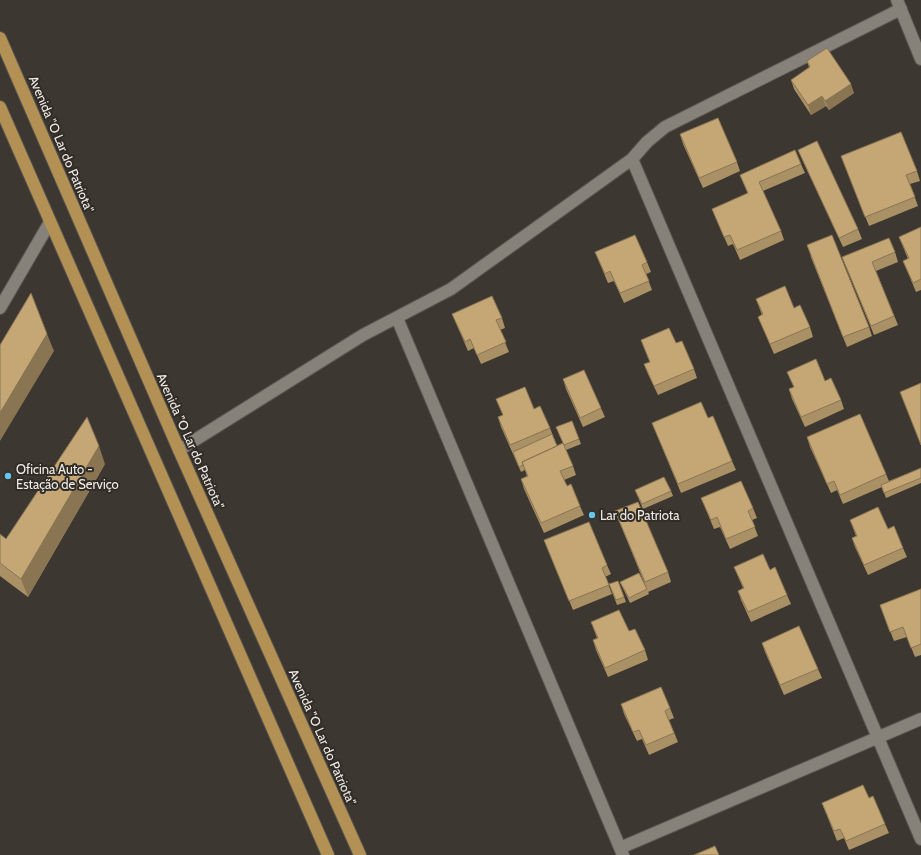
<svg xmlns="http://www.w3.org/2000/svg" width="921" height="855" font-family="Cabin,sans-serif">
<rect width="100%" height="100%" fill="#3c3730"/>
<g fill="none" stroke-linecap="round" stroke-linejoin="round">
<g stroke="#58544e" stroke-width="14">
<path id="minor" d="M 897,0 L 921,59
M 632,159 L 921,839
M 0,308 L 50,222
M 397,318 L 623,855
M 179,450 L 363,335 L 451,289 L 632,159 L 647,142 L 665,127 L 901,9
M 620,848 L 921,719"/>
</g>
<g stroke="#58544e" stroke-width="14">
<path id="major" d="M 0,38 L 179,450 L 360,855
M 0,107 L 328,855"/>
</g>
<use href="#minor" stroke="#868179" stroke-width="12"/>
<use href="#major" stroke="#b39154" stroke-width="12"/>
</g>
<path fill="#a99065" d="M 807,61 L 854,93 L 829,110 L 826,106 L 811,115 L 794,89 L 791,80 L 809,67 Z
M 680,134 L 737,162 L 740,171 L 703,188 L 683,144 Z
M 798,150 L 858,229 L 862,239 L 843,247 L 802,159 Z
M 841,156 L 917,171 L 920,181 L 910,184 L 918,206 L 869,226 Z
M 801,164 L 805,173 L 763,191 L 781,231 L 784,240 L 740,260 L 733,244 L 728,246 L 712,209 L 748,194 L 740,175 Z
M 921,227 L 921,290 L 916,292 L 903,261 L 908,259 L 899,237 Z
M 595,252 L 647,262 L 651,272 L 646,274 L 652,290 L 624,303 L 614,281 L 608,283 Z
M 895,252 L 898,262 L 876,271 L 898,325 L 874,335 L 842,257 Z
M 810,255 L 869,327 L 872,336 L 847,347 Z
M 756,299 L 794,308 L 810,327 L 813,337 L 774,354 L 758,317 L 762,315 Z
M 452,314 L 502,318 L 505,328 L 500,330 L 509,352 L 481,364 L 474,348 L 468,351 L 456,323 Z
M 641,340 L 676,343 L 694,369 L 697,378 L 658,395 L 648,374 L 644,364 L 650,362 Z
M 787,372 L 825,381 L 841,400 L 844,409 L 805,427 L 792,399 L 789,389 L 794,387 Z
M 563,379 L 601,408 L 605,417 L 583,427 L 566,389 Z
M 496,399 L 534,409 L 550,428 L 557,446 L 573,466 L 576,475 L 564,480 L 567,486 L 580,506 L 584,515 L 544,533 L 524,489 L 521,479 L 527,477 L 525,470 L 521,472 L 501,427 L 498,417 L 503,415 Z
M 708,418 L 732,461 L 736,470 L 681,493 L 652,423 Z
M 572,421 L 581,444 L 566,450 L 556,427 Z
M 807,437 L 886,474 L 889,481 L 921,468 L 921,483 L 886,498 L 882,487 L 843,504 L 837,490 L 831,493 L 810,447 Z
M 105,464 L 28,597 L 0,576 L 0,534 L 6,539 Z
M 635,490 L 671,491 L 673,496 L 643,509 Z
M 701,498 L 753,508 L 757,518 L 752,520 L 758,536 L 730,549 L 720,527 L 714,529 Z
M 615,511 L 668,572 L 671,582 L 648,592 Z
M 850,520 L 888,529 L 903,548 L 907,557 L 868,575 L 855,547 L 852,538 L 856,536 Z
M 544,540 L 607,565 L 611,574 L 605,577 L 612,594 L 573,610 Z
M 734,567 L 770,570 L 787,595 L 791,604 L 751,622 L 741,600 L 738,591 L 743,588 Z
M 618,581 L 626,602 L 617,605 L 609,584 Z
M 620,582 L 647,589 L 649,594 L 630,603 Z
M 921,590 L 921,655 L 915,657 L 907,637 L 894,641 L 880,605 Z
M 591,622 L 645,650 L 648,660 L 608,677 L 596,650 L 593,640 L 597,638 Z
M 762,643 L 818,669 L 822,678 L 784,695 L 765,652 Z
M 621,704 L 670,708 L 674,718 L 669,720 L 678,742 L 649,755 L 642,739 L 637,741 L 624,714 Z
M 869,798 L 885,824 L 889,833 L 849,850 L 844,838 L 837,841 L 822,803 Z"/>
<path fill="#8a7553" d="M 851,84 L 854,93 L 829,110 L 825,101 Z
M 822,96 L 826,106 L 811,115 L 808,105 Z
M 47,334 L 54,351 L 0,441 L 0,413 Z
M 99,446 L 105,464 L 28,597 L 21,579 Z"/>
<path fill="#c5a776" stroke="#8a7553" d="M 827,48 L 851,84 L 825,101 L 822,96 L 808,105 L 791,80 L 810,67 L 807,61 Z
M 718,118 L 737,162 L 699,178 L 680,134 Z
M 901,132 L 917,171 L 906,175 L 915,197 L 865,217 L 841,156 Z
M 817,141 L 858,229 L 839,238 L 798,150 Z
M 795,150 L 801,164 L 759,182 L 781,231 L 737,250 L 730,235 L 724,237 L 712,209 L 748,193 L 740,175 Z
M 921,227 L 921,279 L 913,283 L 903,261 L 909,258 L 899,237 Z
M 635,235 L 647,262 L 642,265 L 649,281 L 620,293 L 610,271 L 605,274 L 595,252 Z
M 832,235 L 869,327 L 843,337 L 807,245 Z
M 889,238 L 895,252 L 872,262 L 894,316 L 871,326 L 842,257 Z
M 785,286 L 794,308 L 800,305 L 810,327 L 770,344 L 758,317 L 763,314 L 756,299 Z
M 31,293 L 47,334 L 0,413 L 0,345 Z
M 492,296 L 502,318 L 496,320 L 506,342 L 477,355 L 470,339 L 465,342 L 452,314 Z
M 669,328 L 676,343 L 682,341 L 694,369 L 654,386 L 644,364 L 650,362 L 641,340 Z
M 816,359 L 825,381 L 831,378 L 841,400 L 801,417 L 789,389 L 794,387 L 787,372 Z
M 584,370 L 601,408 L 580,418 L 563,379 Z
M 921,383 L 921,445 L 900,392 Z
M 525,387 L 534,409 L 540,406 L 550,428 L 510,445 L 498,417 L 503,415 L 496,399 Z
M 701,402 L 708,418 L 713,416 L 732,461 L 678,484 L 652,423 Z
M 860,414 L 886,474 L 840,495 L 834,481 L 827,484 L 807,437 Z
M 87,417 L 99,446 L 21,579 L 0,563 L 0,534 L 6,539 Z
M 572,421 L 579,439 L 564,445 L 556,427 Z
M 552,434 L 557,446 L 522,462 L 523,465 L 519,467 L 513,452 Z
M 563,443 L 573,466 L 560,471 L 567,486 L 571,484 L 580,506 L 541,523 L 521,479 L 528,476 L 522,462 Z
M 921,468 L 921,478 L 884,493 L 881,485 Z
M 664,477 L 671,491 L 642,504 L 635,490 Z
M 741,481 L 753,508 L 748,511 L 755,527 L 726,539 L 717,517 L 711,520 L 701,498 Z
M 638,502 L 668,572 L 645,582 L 615,511 Z
M 878,507 L 888,529 L 894,526 L 903,548 L 864,565 L 852,538 L 857,536 L 850,520 Z
M 589,522 L 607,565 L 602,568 L 609,585 L 569,601 L 544,540 Z
M 763,554 L 770,570 L 775,567 L 787,595 L 748,612 L 738,591 L 744,588 L 734,567 Z
M 639,573 L 647,589 L 629,598 L 620,582 Z
M 618,581 L 624,597 L 616,600 L 609,584 Z
M 921,589 L 921,644 L 911,648 L 903,627 L 890,632 L 880,605 Z
M 619,610 L 629,631 L 635,629 L 645,650 L 605,668 L 593,640 L 598,638 L 591,622 Z
M 799,626 L 818,669 L 780,685 L 762,643 Z
M 661,687 L 670,708 L 665,711 L 674,733 L 646,745 L 639,730 L 633,732 L 621,704 Z
M 863,785 L 869,798 L 873,796 L 885,824 L 846,841 L 840,829 L 834,831 L 822,803 Z
M 715,846 L 719,855 L 694,855 Z"/>
<g fill="#65c5ef" stroke="#312d26" stroke-width="1.5">
<circle cx="8" cy="476" r="4"/>
<circle cx="592" cy="515" r="4"/>
</g>
<g text-anchor="middle" stroke-width="4" stroke-linejoin="round" paint-order="stroke">
<g font-size="13" fill="#efece7" stroke="#312d26">
<text transform="translate(62 144) rotate(67)" y="5">Avenida "O Lar do Patriota"</text>
<text transform="translate(191 441) rotate(66)" y="5">Avenida "O Lar do Patriota"</text>
<text transform="translate(323 737) rotate(66)" y="5">Avenida "O Lar do Patriota"</text>
</g>
<g font-size="13" fill="#efece7" stroke="#312d26" text-anchor="start">
<text x="16" y="474">Oficina Auto -<tspan x="16" dy="15">Estação de Serviço</tspan></text>
<text x="600" y="520">Lar do Patriota</text>
</g>
</g>
</svg>
